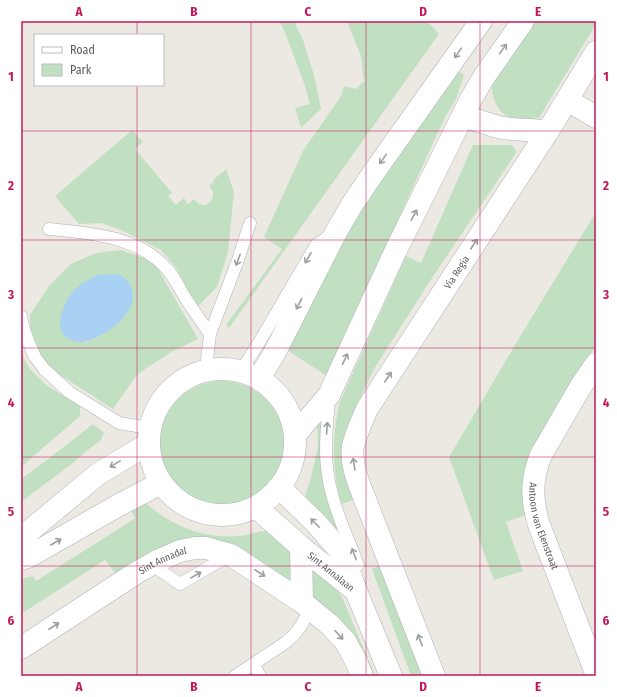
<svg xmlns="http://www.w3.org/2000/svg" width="617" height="697" font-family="'Fira Sans Condensed',sans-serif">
<rect width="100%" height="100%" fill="#ebe9e2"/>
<path fill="#c1e0c2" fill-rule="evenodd" d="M 279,21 L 294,21 L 303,40 L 314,75 L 321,109 L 301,128 L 295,108 L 310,104 L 304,83 L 284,30 Z
M 347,21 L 427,21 L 439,34 L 229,328 L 226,325 L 282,249 L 264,237 L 303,151 L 341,96 L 344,86 L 356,89 L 364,81 L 361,56 Z
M 533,21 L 596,21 L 596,24 L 539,118 C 531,119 522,121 514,119 C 499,116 491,99 492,85 C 493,82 494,78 495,75 Z
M 458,71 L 464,75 L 456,99 L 445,117 L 327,376 L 287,350 L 351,223 Z
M 132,130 L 143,142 L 135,149 L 172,193 L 168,196 L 176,205 L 184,198 L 188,204 L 194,199 C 204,214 221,197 209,186 L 214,182 L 213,180 L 226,169 L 234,192 L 228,252 L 217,287 L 197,307 L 186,288 L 177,269 L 161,250 L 121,230 L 101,223 L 79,224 L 55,196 Z
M 473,145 L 511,145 L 515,148 L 516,153 L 430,281 L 374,369 L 364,390 L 351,426 L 426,676 L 411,676 L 372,569 L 380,565 L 354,500 L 341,504 C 332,469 332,439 339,404 L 406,256 L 421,263 Z
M 596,212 L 596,346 L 577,373 L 557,404 L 530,453 L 524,472 L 522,489 L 523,503 L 526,515 L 506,522 L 523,571 L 494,580 L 449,457 L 518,340 Z
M 121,250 L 144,258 L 157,267 L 198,339 L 173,351 L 145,369 L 136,376 L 113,409 L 54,371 L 40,358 L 30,330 L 30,315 L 49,286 L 71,264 L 96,253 ZM 77,288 L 129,310 C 115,327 106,333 86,342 L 61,317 L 70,296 Z
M 21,353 L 30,369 L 46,385 L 80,406 L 80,416 L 21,467 Z
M160 443a62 62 0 1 1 124 0a62 62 0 1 1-124 0Z
M 325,414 C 323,432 319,452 321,470 C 324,493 333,515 340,536 L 309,505 L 306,498 L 306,492 L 310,481 L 318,447 L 317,422 Z
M 93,424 L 104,433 L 101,440 L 85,452 L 73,463 L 21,502 L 21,479 L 47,460 Z
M 146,503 C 171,526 204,539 239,536 C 249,535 257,531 267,531 L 329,579 L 342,597 L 375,676 L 366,676 L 357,654 L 231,549 L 118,576 L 105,560 L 21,614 L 21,579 L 33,576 L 36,581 L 117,530 L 135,518 L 128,506 Z"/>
<path fill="#a9d1f4" d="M 98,275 C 105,275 114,273 120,275 C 124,277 128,281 130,285 C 143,310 108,335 87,341 C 81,343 75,342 70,340 C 53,331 62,309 69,297 C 76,286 87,280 98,275 Z"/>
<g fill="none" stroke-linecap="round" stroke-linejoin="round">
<g stroke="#afb2b6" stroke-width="13">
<path id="service" d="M 49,229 C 90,233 139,236 168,270 C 175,279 180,289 186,299 C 194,311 202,323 210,334
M 21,316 L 23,326 L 28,341 L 35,357 L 44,369 L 69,392 L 119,423 L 149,428
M 206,369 L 210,334 L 238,260 L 250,223
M 241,371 L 260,341 L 316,245 L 331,235
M 329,396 C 328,420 324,444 327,467 C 330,501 346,533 358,565
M 151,564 L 180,584 L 230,555
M 253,664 L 260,676
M 235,676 L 285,643 L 294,635 L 301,626 L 310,609"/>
</g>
<g stroke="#afb2b6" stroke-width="23">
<g id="minor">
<path d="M 567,100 L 596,117"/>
<path d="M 463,116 C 476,120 489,125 503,128 C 518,130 533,130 548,131"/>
<path id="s1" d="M 596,364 L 581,386 L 541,455 C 531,480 531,498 539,525 L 596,673"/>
<path d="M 301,547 L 302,602"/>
<path id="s2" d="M 21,648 L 136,573 L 157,561 L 180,551 L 195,548 L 206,548 L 231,555 L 302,602 L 330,625 L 345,641 L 356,661 L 362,676"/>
<path id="s3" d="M 434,676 L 359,484 C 355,473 351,458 353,446 C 356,433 362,421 367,409 L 548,131 L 596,52"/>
</g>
</g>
<g stroke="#afb2b6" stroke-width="23">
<path id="tertiary" d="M 21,538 L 98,474 L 148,444
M 21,559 L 28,557 L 119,505 L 161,483"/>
</g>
<g stroke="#afb1b6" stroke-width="23">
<g id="secondary">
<circle cx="222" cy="442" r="73"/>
<path d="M 259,379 L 275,352 L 336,232 L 353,203 L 372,175 L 481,21"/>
<path d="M 295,435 L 329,395 L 396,250 L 471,99 L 484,77 L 523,21"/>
<path d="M 279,487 L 317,524 L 341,552 L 345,560 L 356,591 L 391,676"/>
<path id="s4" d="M 256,507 L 301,547 L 356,591"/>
</g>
</g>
<use href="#service" stroke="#fff" stroke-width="12"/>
<use href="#minor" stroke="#fff" stroke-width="22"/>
<use href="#tertiary" stroke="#fff" stroke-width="22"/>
<use href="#secondary" stroke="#fff" stroke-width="22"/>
</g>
<defs><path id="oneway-shaft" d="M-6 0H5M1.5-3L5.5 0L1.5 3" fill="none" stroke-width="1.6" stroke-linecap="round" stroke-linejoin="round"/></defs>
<g stroke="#9c9ea0">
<use href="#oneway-shaft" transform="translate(503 49) rotate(-55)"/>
<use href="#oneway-shaft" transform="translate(458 53) rotate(125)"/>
<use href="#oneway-shaft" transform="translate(383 159) rotate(125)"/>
<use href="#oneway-shaft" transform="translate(414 215) rotate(-63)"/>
<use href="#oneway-shaft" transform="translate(474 244) rotate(-57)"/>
<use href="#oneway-shaft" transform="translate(308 258) rotate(120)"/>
<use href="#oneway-shaft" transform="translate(238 260) rotate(110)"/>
<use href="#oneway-shaft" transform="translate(299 304) rotate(117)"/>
<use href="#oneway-shaft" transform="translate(345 359) rotate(-65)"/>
<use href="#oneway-shaft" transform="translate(388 377) rotate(-57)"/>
<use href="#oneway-shaft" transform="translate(327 428) rotate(-86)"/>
<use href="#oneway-shaft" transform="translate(115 464) rotate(149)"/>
<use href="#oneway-shaft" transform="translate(354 464) rotate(-99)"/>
<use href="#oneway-shaft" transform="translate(315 523) rotate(-135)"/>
<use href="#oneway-shaft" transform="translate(56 542) rotate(-30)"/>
<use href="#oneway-shaft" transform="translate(354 554) rotate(-111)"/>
<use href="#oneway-shaft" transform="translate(260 573) rotate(33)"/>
<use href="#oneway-shaft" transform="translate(196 575) rotate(-30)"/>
<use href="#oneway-shaft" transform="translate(54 626) rotate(-33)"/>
<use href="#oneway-shaft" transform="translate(339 635) rotate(48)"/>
<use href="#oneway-shaft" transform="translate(420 640) rotate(-111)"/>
</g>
<path fill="none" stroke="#c2185b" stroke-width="1" stroke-opacity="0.55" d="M 137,21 L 137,35M 251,21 L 251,676M 366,21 L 366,676M 480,21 L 480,676M 137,85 L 137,676M 21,131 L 596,131M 21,240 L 596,240M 21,348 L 596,348M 21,457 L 596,457M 21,566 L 596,566"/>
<g text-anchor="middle" stroke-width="3.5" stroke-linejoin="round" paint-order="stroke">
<g font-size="10" fill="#5a5d61" stroke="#fff">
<text dy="4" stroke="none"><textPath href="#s3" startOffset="448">Via Regia</textPath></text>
<text dy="4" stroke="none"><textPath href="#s1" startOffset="180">Antoon van Elenstraat</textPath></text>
<text dy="4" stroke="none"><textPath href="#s2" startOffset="167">Sint Annadal</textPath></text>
<text dy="4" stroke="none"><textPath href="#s4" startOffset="99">Sint Annalaan</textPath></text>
</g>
</g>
<rect width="617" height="697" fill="none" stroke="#ffffff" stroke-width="44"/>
<rect x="34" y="34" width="130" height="52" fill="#ffffff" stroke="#bdbec0"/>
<rect x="42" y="47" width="20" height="6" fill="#ffffff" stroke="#bdbec0"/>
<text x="70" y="54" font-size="12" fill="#5a5d61">Road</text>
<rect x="42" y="64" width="20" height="12" fill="#c1e0c2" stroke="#bdbec0"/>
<text x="70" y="74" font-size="12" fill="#5a5d61">Park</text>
<rect x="22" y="22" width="573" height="653" fill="none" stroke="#c2185b" stroke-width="1.5"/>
<g font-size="13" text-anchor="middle" font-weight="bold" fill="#c2185b">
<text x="79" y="16">A</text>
<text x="194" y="16">B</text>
<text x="308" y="16">C</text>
<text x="423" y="16">D</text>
<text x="538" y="16">E</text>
<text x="11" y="81">1</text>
<text x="606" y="81">1</text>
<text x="11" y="190">2</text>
<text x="606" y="190">2</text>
<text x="11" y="299">3</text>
<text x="606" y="299">3</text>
<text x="11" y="407">4</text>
<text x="606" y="407">4</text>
<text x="11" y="516">5</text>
<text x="606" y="516">5</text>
<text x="11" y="625">6</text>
<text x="606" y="625">6</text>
<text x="79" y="691">A</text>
<text x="194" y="691">B</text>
<text x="308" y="691">C</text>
<text x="423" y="691">D</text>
<text x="538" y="691">E</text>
</g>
</svg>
